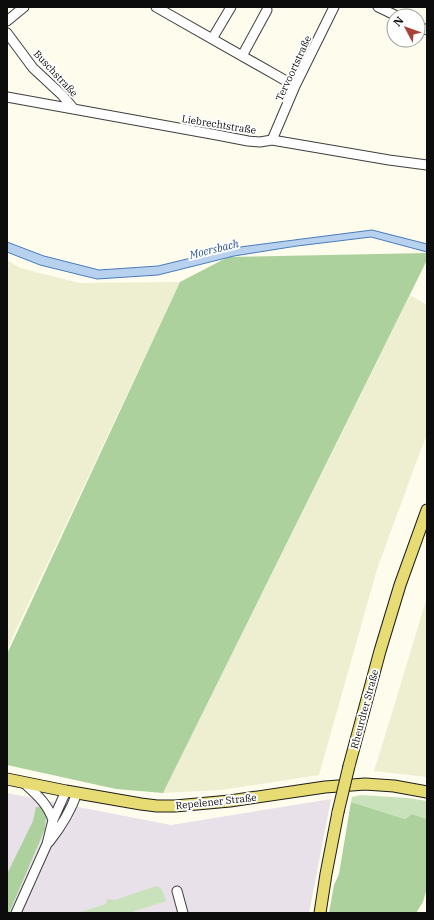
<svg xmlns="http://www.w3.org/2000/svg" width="434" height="920" font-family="'IBM Plex Serif',serif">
<rect width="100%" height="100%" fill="#fdfced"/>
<path fill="#e9e1e9" d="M 7,793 L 171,825 L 331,799 L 309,913 L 7,913 Z"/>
<path fill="#edefd0" d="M 7,260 L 20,268 L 79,283 L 180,282 L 7,649 Z
M 410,295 L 427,305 L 427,435 L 423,444 L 377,569 L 319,775 L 221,790 L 163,793 Z
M 427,597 L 427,777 L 374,771 L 389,723 Z"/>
<path fill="#cae2bb" d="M 361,795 L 408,798 L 427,801 L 427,819 L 412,814 L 405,819 L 351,802 L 352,797 Z
M 156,886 C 163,887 164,895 166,901 L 129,913 L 77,913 L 106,904 L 107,899 L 115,900 Z"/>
<path fill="#acd19c" d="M 427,253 L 427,260 L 163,793 L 116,789 L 7,765 L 7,654 L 180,282 L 228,257 Z
M 351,802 L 405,819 L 412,814 L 427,819 L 427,888 L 423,902 L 416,913 L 329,913 L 334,885 L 339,874 Z
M 36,807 L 41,807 L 46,814 L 45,829 L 9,913 L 7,913 L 7,874 L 33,821 Z"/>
<path fill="#b8d1ee" stroke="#487cbb" d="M 372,230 L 427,244 L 427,252 L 371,237 L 297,246 L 234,256 L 158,275 L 97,279 L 40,265 L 7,252 L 7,242 L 44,256 L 99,270 L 158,266 L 232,248 Z"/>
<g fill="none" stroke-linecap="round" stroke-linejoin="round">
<g stroke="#3f3f3f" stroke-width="11">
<path id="minor" d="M 156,7 L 295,86
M 378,7 L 397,16
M 7,21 L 24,7
M 418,26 L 427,30
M 7,33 L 33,68 L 62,95 L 74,109
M 212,39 L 231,7
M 242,56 L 267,10
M 7,97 L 217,135 L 248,141 L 260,142 L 272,140 L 389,160 L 427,165
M 272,140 L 295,86 L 334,7
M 24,783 C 37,795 47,803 53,820
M 49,842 C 61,827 71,810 77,793
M 177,891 L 183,913
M 16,913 L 47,844 L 53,820 L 66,791"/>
</g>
<g stroke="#1d1d1d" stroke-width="13">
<path id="major" d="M 349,766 L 380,651 L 400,585 L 427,510
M 7,779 L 66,791 L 141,804 L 157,806 L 175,806 L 230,801 L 325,787 L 365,784 L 394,786 L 427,792
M 320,913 L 326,874 L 338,812"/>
</g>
<use href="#minor" stroke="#fff" stroke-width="9"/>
<use href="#major" stroke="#e7db73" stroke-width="11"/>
<g stroke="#1d1d1d" stroke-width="13" stroke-linecap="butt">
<path id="major-bridge" d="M 338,812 L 349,766"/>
</g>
<use href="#major-bridge" stroke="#e7db73" stroke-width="11"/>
</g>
<g text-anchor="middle" stroke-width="4" stroke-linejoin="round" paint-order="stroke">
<g font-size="10" fill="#0c0c0c" stroke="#fff">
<text transform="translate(293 68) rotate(-65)" y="4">Tervoortstraße</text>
<text transform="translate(56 73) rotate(47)" y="4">Buschstraße</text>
<text transform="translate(219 124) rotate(9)" y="4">Liebrechtstraße</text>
<text transform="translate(364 709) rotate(-75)" y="4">Rheurdter Straße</text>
<text transform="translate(216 801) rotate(-6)" y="4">Repelener Straße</text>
</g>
<g font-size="11" font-style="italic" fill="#26518d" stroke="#fff">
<text transform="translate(214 249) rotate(-14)" y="4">Moersbach</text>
</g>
</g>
<rect width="434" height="920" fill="none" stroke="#0c0c0c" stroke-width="16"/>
<g transform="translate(406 28) rotate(311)"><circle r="19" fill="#ffffff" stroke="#9e9e9e"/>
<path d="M0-3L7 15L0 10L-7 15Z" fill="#a94136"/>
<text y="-6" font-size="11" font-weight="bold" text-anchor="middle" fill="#0c0c0c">N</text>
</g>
</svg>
